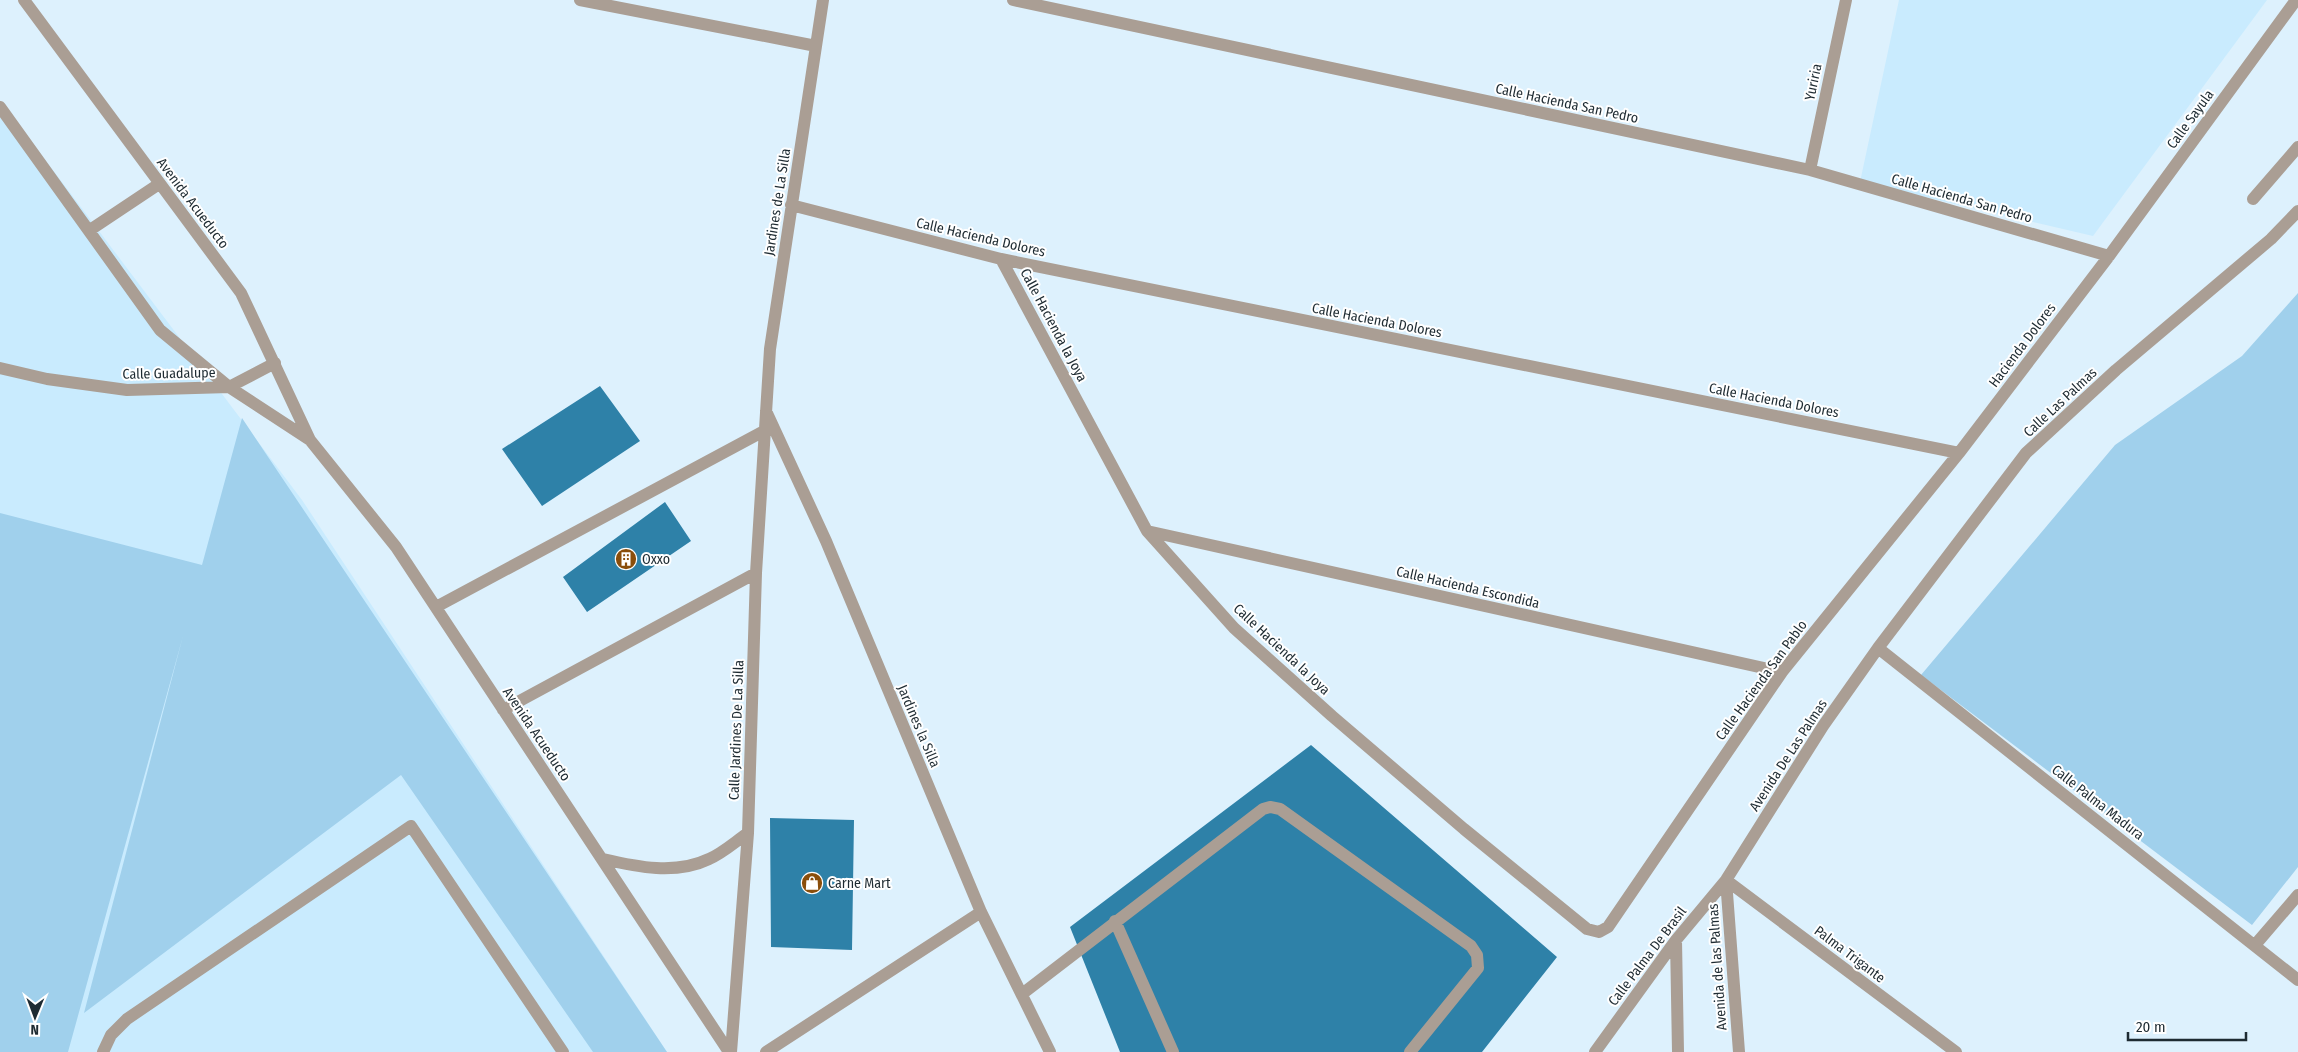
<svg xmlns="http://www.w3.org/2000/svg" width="2298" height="1052" font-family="'Fira Sans Condensed',sans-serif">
<rect width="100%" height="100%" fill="#ddf1fd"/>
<path fill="#c9ebfe" d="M 1899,0 L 2267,0 L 2093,236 L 1860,182 Z
M 0,100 L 302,500 L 667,1052 L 0,1052 Z"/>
<path fill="#a0d0ec" d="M 2298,293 L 2298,867 L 2252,925 L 1921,675 L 2115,445 L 2242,356 Z
M 242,418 L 667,1052 L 593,1052 L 401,775 L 84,1013 L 183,636 L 68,1052 L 0,1052 L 0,513 L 202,565 Z"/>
<path fill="#2e81a8" d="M 600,386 L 640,441 L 542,506 L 502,449 Z
M 665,502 L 691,541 L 587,612 L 563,577 Z
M 1311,745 L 1557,957 L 1482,1052 L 1120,1052 L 1070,927 Z
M 770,818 L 854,820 L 852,950 L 771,947 Z"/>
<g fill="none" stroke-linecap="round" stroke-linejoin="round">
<path stroke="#aa9e94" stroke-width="12" d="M 24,0 L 241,293 L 310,440 L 396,547 L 729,1052
M 580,0 L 816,46
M 1013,0 L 1810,170 L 2109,256
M 0,107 L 160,330 L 229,387 L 310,440
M 1810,170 L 1846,0
M 2253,199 L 2298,147
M 791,205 L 1001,259 L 1959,453
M 90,230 L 159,184
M 1001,259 L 1147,531 L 1234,628 L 1332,716 L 1464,829 L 1587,929 L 1599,932 L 1608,927 L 1782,672 L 1959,453 L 2109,256 L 2296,0
M 0,368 L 47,379 L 127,390 L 229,387 L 275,363
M 766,411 L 826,541 L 981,912 L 1050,1052
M 1147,531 L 1782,672
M 436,607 L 764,431
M 1878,648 L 2298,980
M 503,710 L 756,573
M 603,859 C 637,867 676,875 709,859 C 723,853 736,841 748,833
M 1726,880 L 1956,1052
M 1726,880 L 1739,1052
M 1115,921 L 1173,1052
M 1676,940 L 1678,1052
M 2255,945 L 2298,895
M 1022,994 L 1263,809 L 1270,807 L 1280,809 L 1471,946 L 1477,955 L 1478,968 L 1410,1052
M 103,1052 L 111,1035 L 127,1019 L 411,826 L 563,1052
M 731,1052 L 748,833 L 756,573 L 770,349 L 823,0
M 766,1052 L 981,912
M 1595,1052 L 1676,940 L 1726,880 L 1823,726 L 1878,648 L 2026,453 L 2116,370 L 2271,239 L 2298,211"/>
</g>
<defs>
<g id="building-disc" transform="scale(1.125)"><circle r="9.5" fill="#8a4e0b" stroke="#fff"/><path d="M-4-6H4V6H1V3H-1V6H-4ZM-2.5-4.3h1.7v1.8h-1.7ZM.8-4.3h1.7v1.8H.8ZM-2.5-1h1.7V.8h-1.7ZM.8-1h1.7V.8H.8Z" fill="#fff"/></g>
<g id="shop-disc" transform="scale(1.125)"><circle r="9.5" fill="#8a4e0b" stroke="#fff"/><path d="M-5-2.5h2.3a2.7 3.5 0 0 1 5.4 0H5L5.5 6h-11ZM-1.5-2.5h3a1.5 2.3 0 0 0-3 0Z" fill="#fff"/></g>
</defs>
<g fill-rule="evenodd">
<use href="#building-disc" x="626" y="559"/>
<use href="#shop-disc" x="812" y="883"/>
</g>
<g text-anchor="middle" stroke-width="4" stroke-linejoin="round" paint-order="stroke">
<g font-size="14" fill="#1e2b32" stroke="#fff">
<text transform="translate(1813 82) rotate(-78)" y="5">Yuriria</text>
<text transform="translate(1567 103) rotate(12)" y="5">Calle Hacienda San Pedro</text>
<text transform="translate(2190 119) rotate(-54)" y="5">Calle Sayula</text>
<text transform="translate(1962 198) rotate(16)" y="5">Calle Hacienda San Pedro</text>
<text transform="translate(777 202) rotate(-81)" y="5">Jardines de La Silla</text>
<text transform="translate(193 203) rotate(53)" y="5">Avenida Acueducto</text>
<text transform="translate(981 237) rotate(13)" y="5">Calle Hacienda Dolores</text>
<text transform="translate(1377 320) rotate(11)" y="5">Calle Hacienda Dolores</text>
<text transform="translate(1054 325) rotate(62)" y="5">Calle Hacienda la Joya</text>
<text transform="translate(2022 345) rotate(-53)" y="5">Hacienda Dolores</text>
<text transform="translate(169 373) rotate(-1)" y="5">Calle Guadalupe</text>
<text transform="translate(1774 400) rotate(11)" y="5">Calle Hacienda Dolores</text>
<text transform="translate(2060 402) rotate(-43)" y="5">Calle Las Palmas</text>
<text transform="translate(1468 587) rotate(13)" y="5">Calle Hacienda Escondida</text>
<text transform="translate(1282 649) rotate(43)" y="5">Calle Hacienda la Joya</text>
<text transform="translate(1761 680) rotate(-54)" y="5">Calle Hacienda San Pablo</text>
<text transform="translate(919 726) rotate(67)" y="5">Jardines la Silla</text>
<text transform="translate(736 730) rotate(-88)" y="5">Calle Jardines De La Silla</text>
<text transform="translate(537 734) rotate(56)" y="5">Avenida Acueducto</text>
<text transform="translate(1788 755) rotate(-57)" y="5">Avenida De Las Palmas</text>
<text transform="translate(2098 802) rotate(38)" y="5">Calle Palma Madura</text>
<text transform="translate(1850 954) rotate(37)" y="5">Palma Trigante</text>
<text transform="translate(1647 956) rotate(-53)" y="5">Calle Palma De Brasil</text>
<text transform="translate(1717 967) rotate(-94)" y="5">Avenida de las Palmas</text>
</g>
<g font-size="14" fill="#1e2b32" stroke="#fff" text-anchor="start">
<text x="642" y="564">Oxxo</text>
<text x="828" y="888">Carne Mart</text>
</g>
</g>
<g transform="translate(35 1017) rotate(181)" stroke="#ffffff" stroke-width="4" paint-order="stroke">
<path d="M0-4L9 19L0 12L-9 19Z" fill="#1e2b32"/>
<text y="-8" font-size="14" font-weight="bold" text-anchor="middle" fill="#1e2b32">N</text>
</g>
<path d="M2128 1032v8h118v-8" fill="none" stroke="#1e2b32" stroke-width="2.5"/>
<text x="2136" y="1032" font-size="15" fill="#1e2b32" stroke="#ffffff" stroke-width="4" paint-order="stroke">20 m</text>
</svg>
